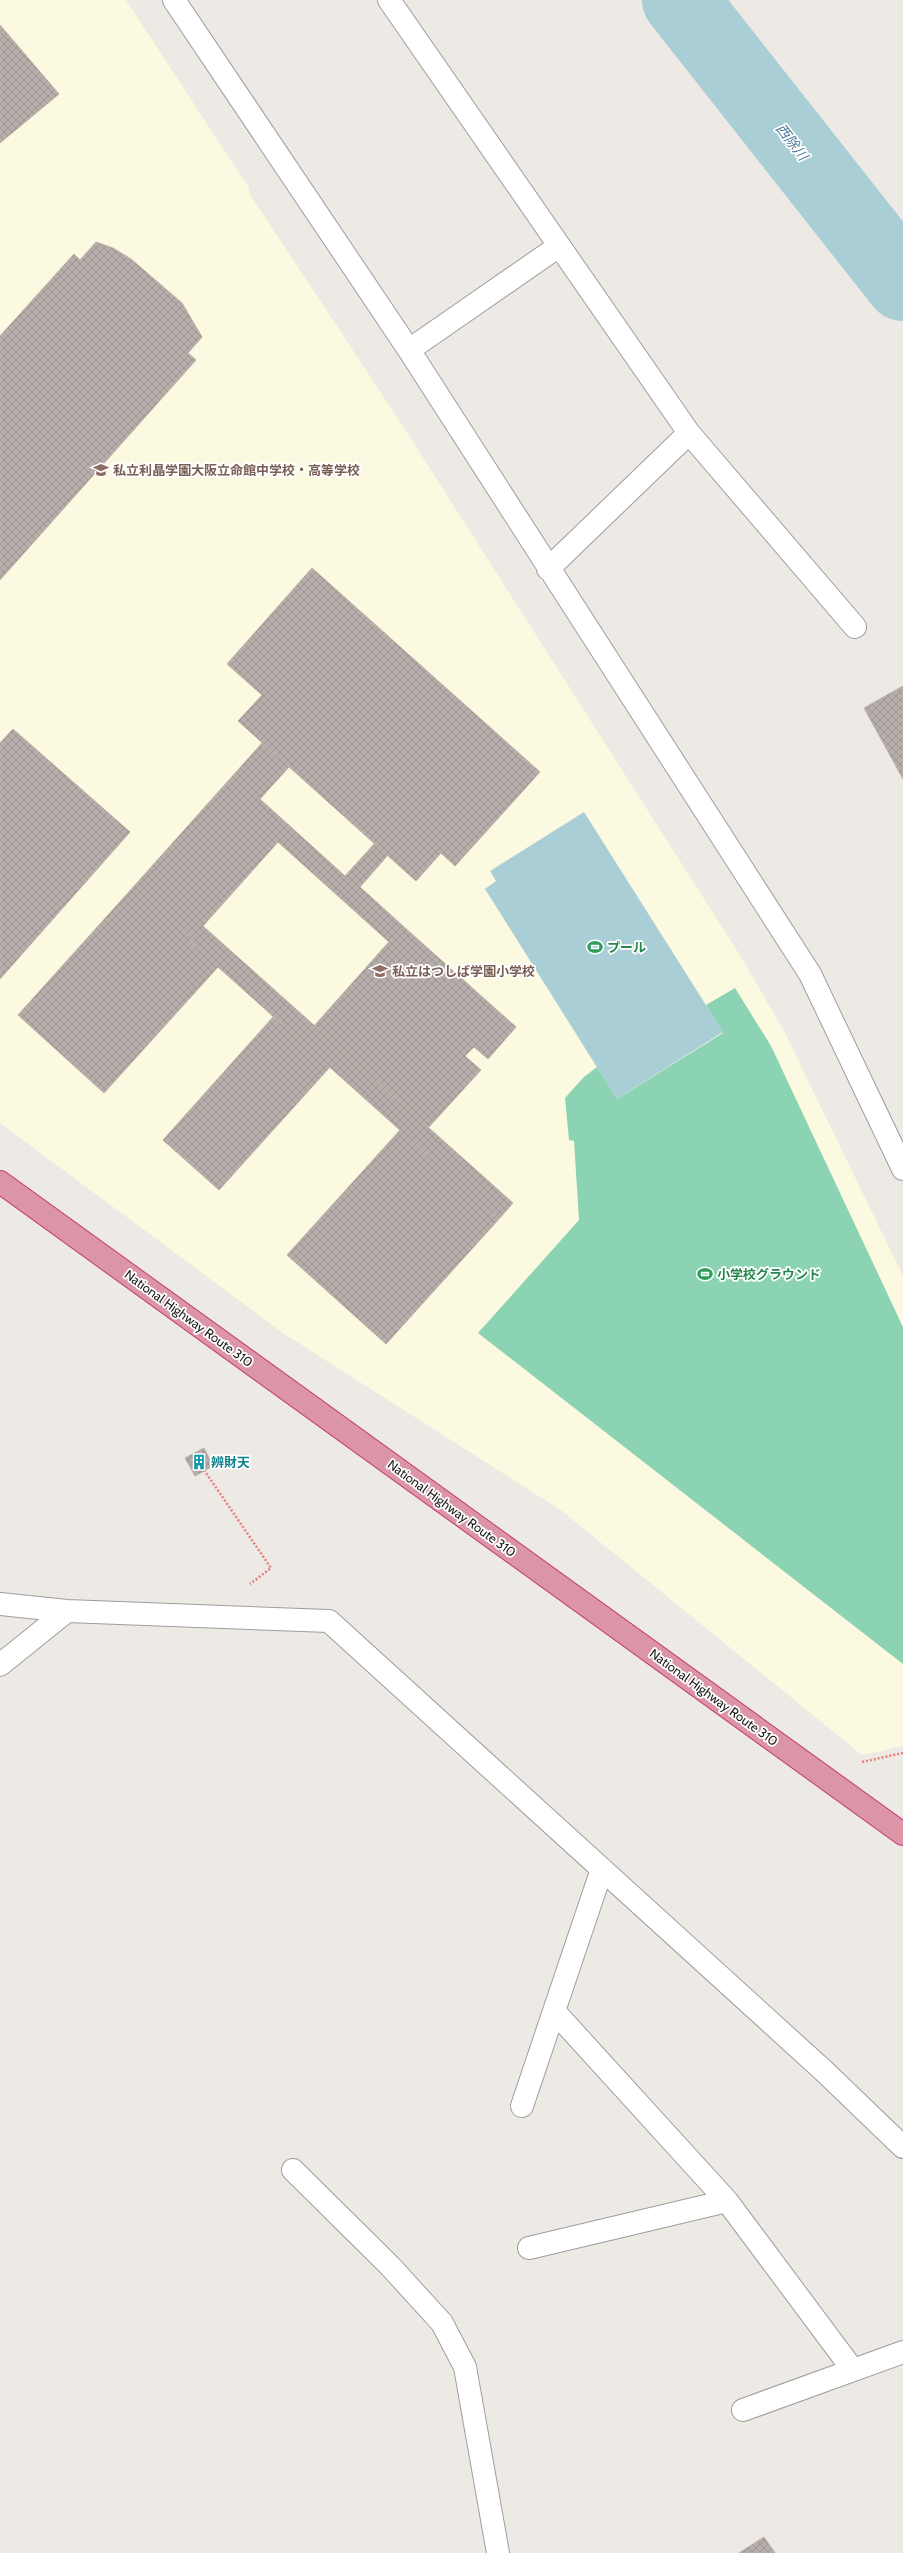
<svg xmlns="http://www.w3.org/2000/svg" width="903" height="2553" font-family="Cabin,'Noto Sans JP',sans-serif">
<defs>
<pattern id="building-cross-hatch" width="8" height="8" patternUnits="userSpaceOnUse"><rect width="8" height="8" fill="#b6aeaa"/><path d="M0 0l8 8M0 8l8-8" fill="none" stroke="#9c9592"/></pattern>
</defs>
<rect width="100%" height="100%" fill="#ede9e4"/>
<path fill="#fbf9df" d="M 0,0 L 126,0 L 249,188 L 249,193 L 399,420 L 743,960 L 785,1033 L 903,1276 L 903,1746 L 862,1755 L 562,1511 L 283,1333 L 0,1123 Z"/>
<path fill="#8bd3b3" d="M 735,988 L 771,1046 L 903,1327 L 903,1664 L 478,1333 L 579,1220 L 574,1141 L 569,1140 L 565,1098 L 584,1077 L 597,1067 L 617,1099 L 723,1033 L 706,1005 Z"/>
<path fill="#aaced5" d="M 584,812 L 723,1032 L 617,1099 L 485,889 L 496,881 L 490,871 Z"/>
<g fill="none" stroke-linecap="round" stroke-linejoin="round">
<path stroke="#aaced5" stroke-width="76" d="M 680,0 L 903,283"/>
</g>
<path fill="url(#building-cross-hatch)" stroke="#bdb0a8" d="M 0,25 L 59,94 L 0,143 Z
M 96,242 L 113,248 L 131,259 L 182,303 L 202,337 L 188,353 L 196,360 L 0,580 L 0,336 L 74,254 L 80,260 Z
M 312,568 L 540,772 L 455,866 L 441,853 L 416,881 L 238,721 L 262,695 L 227,664 Z
M 903,686 L 903,779 L 864,708 Z
M 13,729 L 130,832 L 0,979 L 0,743 Z
M 262,743 L 289,767 L 260,799 L 345,876 L 375,843 L 388,855 L 360,887 L 403,926 L 389,942 L 278,842 L 203,926 L 513,1203 L 499,1219 L 189,941 L 193,937 L 135,885 Z
M 135,885 L 193,937 L 189,941 L 218,967 L 104,1093 L 18,1015 Z
M 403,926 L 516,1027 L 488,1059 L 474,1047 L 465,1056 L 481,1070 L 428,1128 L 314,1026 Z
M 273,1017 L 330,1067 L 219,1190 L 163,1140 Z
M 400,1130 L 499,1219 L 386,1344 L 287,1255 Z
M 204,1448 L 213,1466 L 195,1476 L 185,1458 Z
M 764,2537 L 775,2553 L 739,2553 Z"/>
<g fill="none" stroke-linecap="round" stroke-linejoin="round">
<g stroke="#9e9e9e" stroke-width="24">
<path id="minor" d="M 174,0 L 409,350 L 810,974 L 903,1169
M 389,0 L 689,433 L 548,569
M 409,350 L 559,246
M 689,433 L 855,627
M 0,1604 L 67,1611 L 329,1621 L 824,2071 L 903,2147
M 0,1665 L 67,1611
M 554,2011 L 727,2201 L 853,2370
M 522,2106 L 602,1869
M 293,2170 L 390,2266 L 442,2323 L 465,2367 L 498,2553
M 529,2248 L 727,2201
M 743,2410 L 903,2352"/>
</g>
<g stroke="#c33971" stroke-width="24">
<path id="highway" d="M 0,1182 L 903,1834"/>
</g>
<path stroke="#e87e7a" stroke-width="2.5" stroke-dasharray="2 2" stroke-linecap="butt" d="M 204,1470 L 271,1568 L 250,1584
M 862,1762 L 903,1753"/>
<use href="#minor" stroke="#fff" stroke-width="22"/>
<use href="#highway" stroke="#db95a6" stroke-width="22"/>
</g>
<defs>
<g id="school-bare" transform="scale(1.2)"><path d="M0-5L7-2L0 1L-7-2ZM-4 1L0 2.5L4 1V4Q0 6-4 4Z" fill="#8d6e63" stroke="#fff" stroke-width="2.5" paint-order="stroke"/></g>
<g id="stadium-bare" transform="scale(1.2)"><path d="M0-5a6.5 5 0 1 0 0 10a6.5 5 0 1 0 0-10ZM-3.5-1.8h7v3.6h-7Z" fill="#2e9e5b" stroke="#fff" stroke-width="2.5" paint-order="stroke"/></g>
<g id="building-bare" transform="scale(1.2)"><path d="M-4-6H4V6H1V3H-1V6H-4ZM-2.5-4.3h1.7v1.8h-1.7ZM.8-4.3h1.7v1.8H.8ZM-2.5-1h1.7V.8h-1.7ZM.8-1h1.7V.8H.8Z" fill="#0f9aa8" stroke="#fff" stroke-width="2.5" paint-order="stroke"/></g>
</defs>
<g fill-rule="evenodd">
<use href="#school-bare" x="101" y="470"/>
<use href="#stadium-bare" x="595" y="947"/>
<use href="#school-bare" x="380" y="971"/>
<use href="#stadium-bare" x="705" y="1274"/>
<use href="#building-bare" x="199" y="1462"/>
</g>
<g text-anchor="middle" stroke-width="3.5" stroke-linejoin="round" paint-order="stroke">
<g font-size="13" font-weight="bold" fill="#785e54" stroke="#fff" text-anchor="start">
<text x="113" y="475">私立利晶学園大阪立命館中学校・高等学校</text>
<text x="392" y="976">私立はつしば学園小学校</text>
</g>
<g font-size="13" font-weight="bold" fill="#27864d" stroke="#fff" text-anchor="start">
<text x="607" y="952">プール</text>
<text x="717" y="1279">小学校グラウンド</text>
</g>
<g font-size="13" fill="#1d1d1d" stroke="#fff">
<text transform="translate(189 1318) rotate(36)" y="5">National Highway Route 310</text>
<text transform="translate(452 1508) rotate(36)" y="5">National Highway Route 310</text>
<text transform="translate(714 1697) rotate(36)" y="5">National Highway Route 310</text>
</g>
<g font-size="13" font-weight="bold" fill="#0d838f" stroke="#fff" text-anchor="start">
<text x="211" y="1467">辨財天</text>
</g>
<g font-size="14" font-style="italic" fill="#527a9a" stroke="#fff">
<text transform="translate(792 142) rotate(52)" y="5">西除川</text>
</g>
</g>
</svg>
